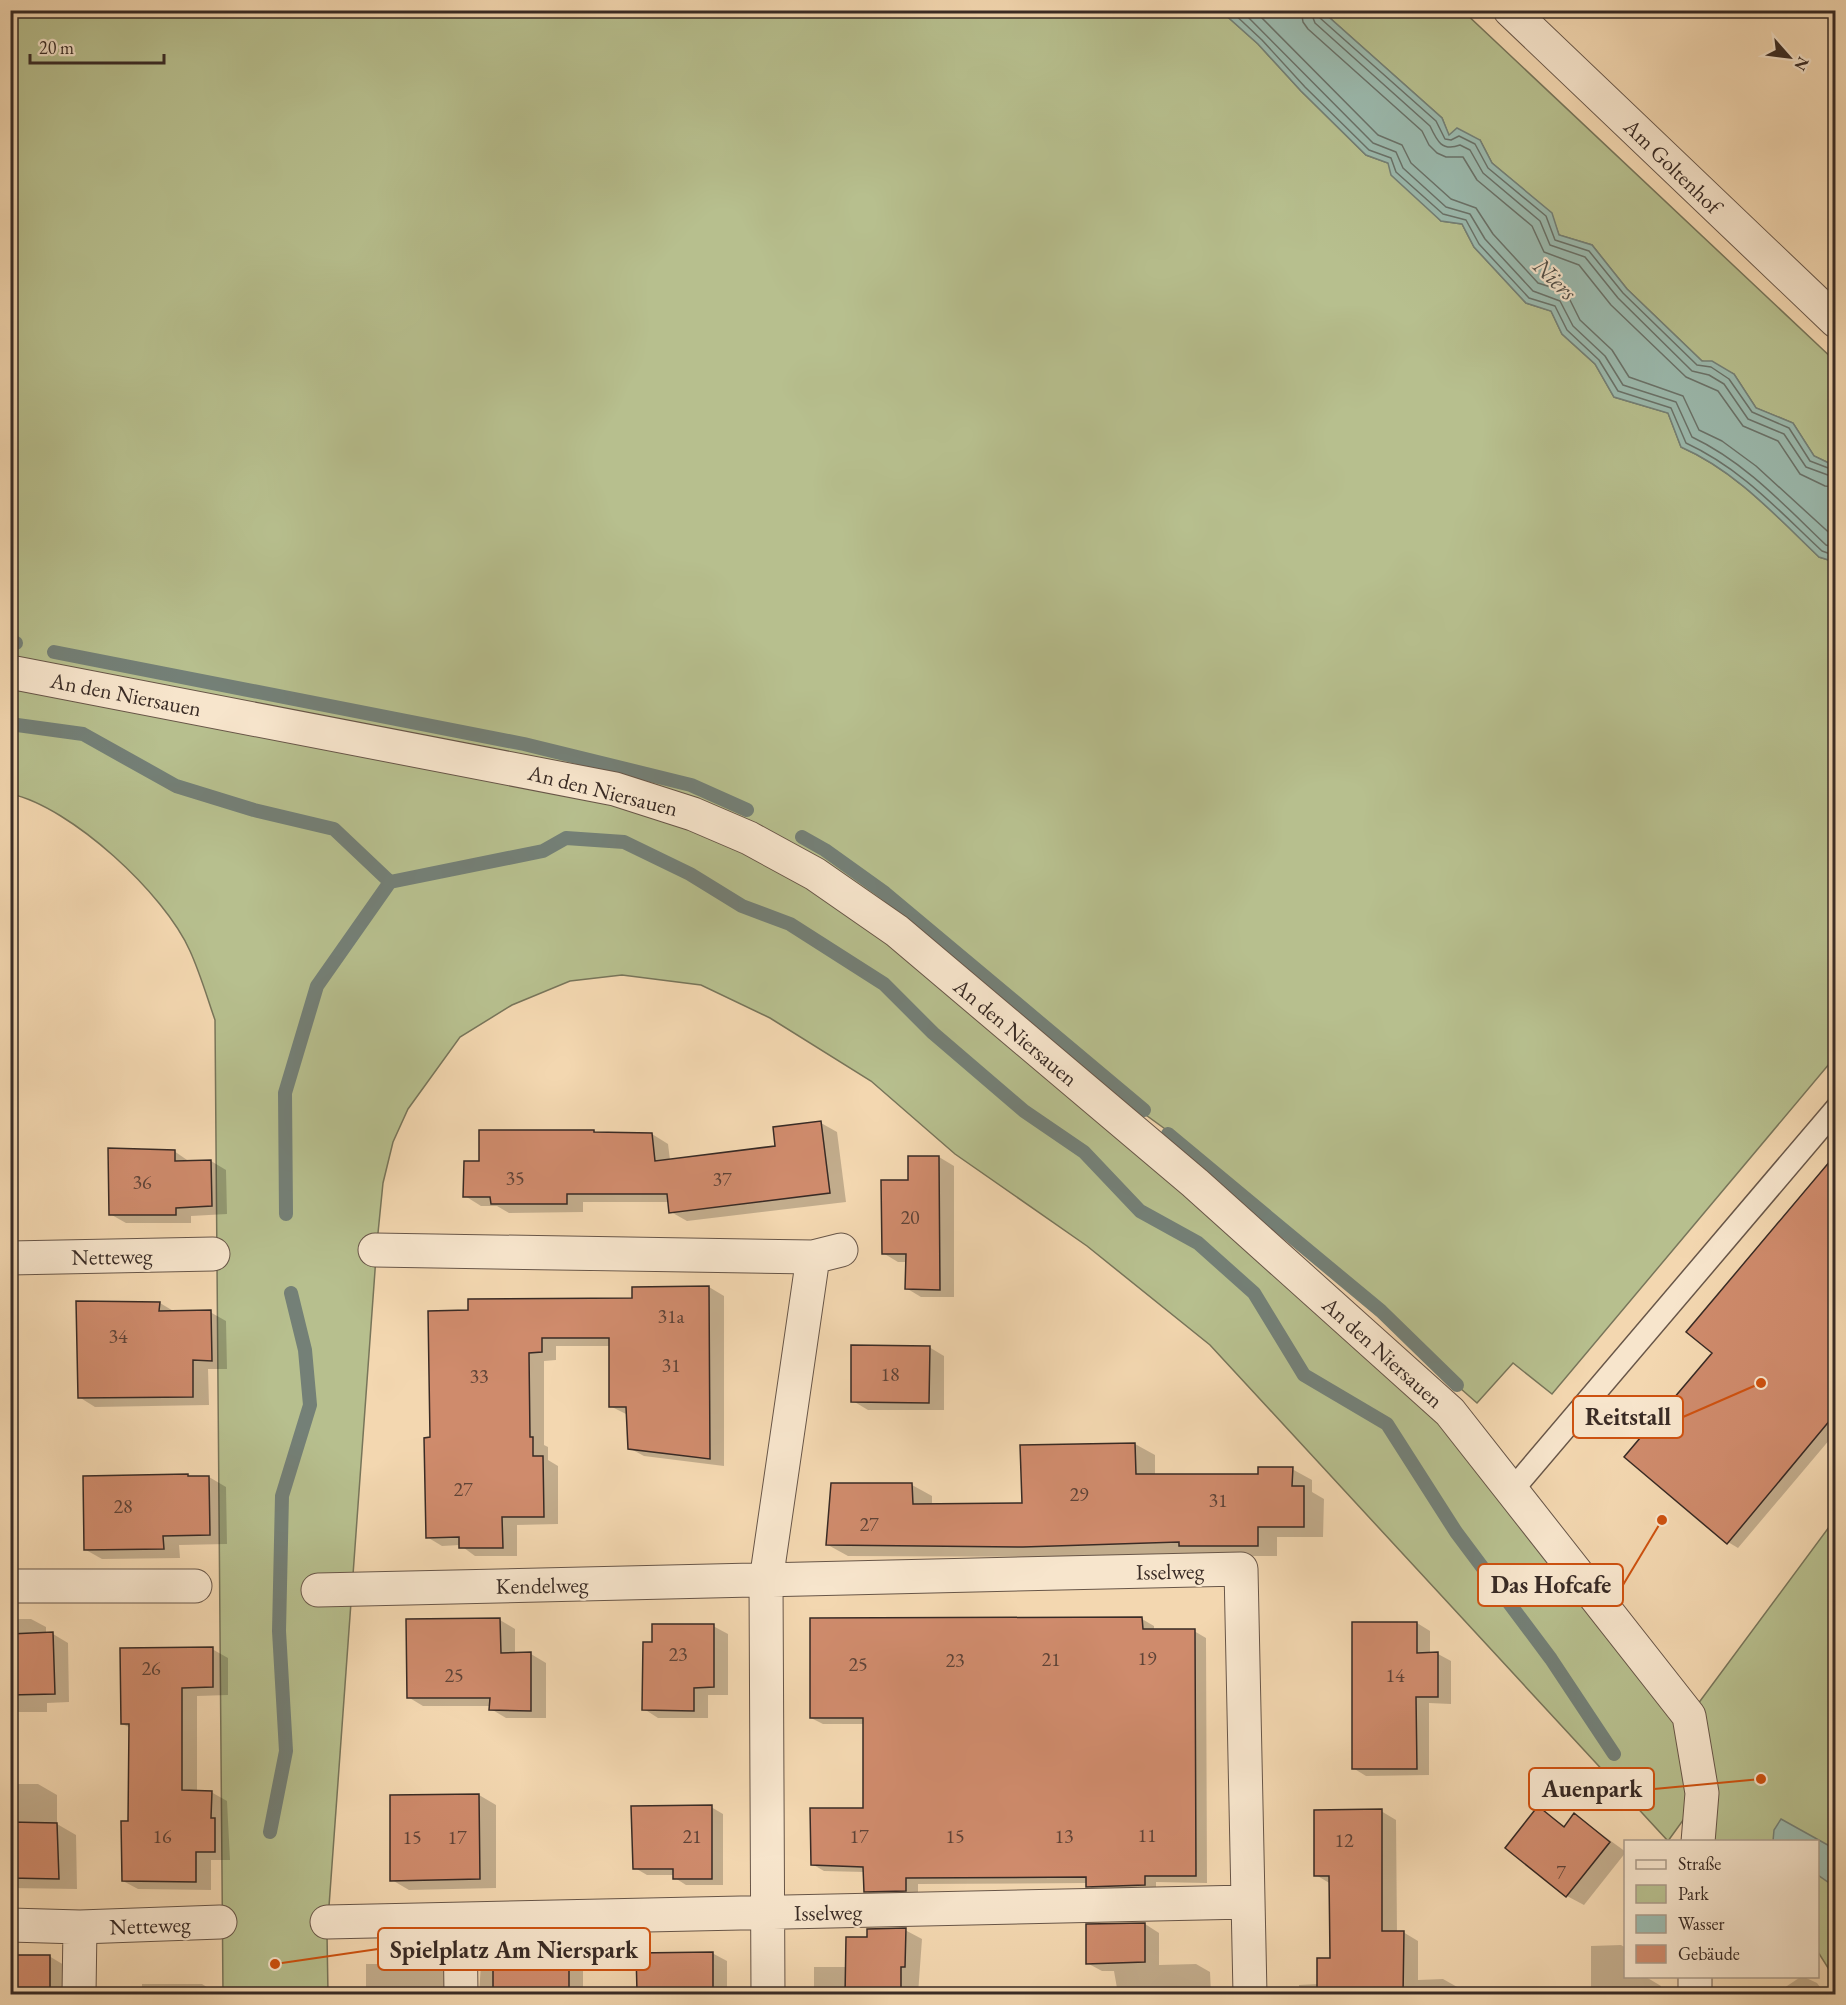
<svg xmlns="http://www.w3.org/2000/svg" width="1846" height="2005" font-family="'EB Garamond',serif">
<rect width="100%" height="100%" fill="#f3d7b0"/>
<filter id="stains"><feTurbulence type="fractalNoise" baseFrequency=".00333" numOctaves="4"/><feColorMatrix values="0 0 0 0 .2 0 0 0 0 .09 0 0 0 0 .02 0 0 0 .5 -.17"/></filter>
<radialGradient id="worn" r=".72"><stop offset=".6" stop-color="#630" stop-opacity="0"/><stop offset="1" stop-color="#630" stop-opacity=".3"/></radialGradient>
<path fill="#b7bf8e" stroke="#78755a" stroke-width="1.5" d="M 11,11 L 1221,11 L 1258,44 L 1301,91 L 1366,155 L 1388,163 L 1441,221 L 1462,224 L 1474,247 L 1526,303 L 1551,311 L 1562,334 L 1595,364 L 1614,397 L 1668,413 L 1681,447 C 1736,471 1776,516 1819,557 L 1835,562 L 1835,1057 L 1552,1394 L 1513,1363 L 1477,1403 L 1172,1134 L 825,882 L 1450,1412 L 1689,1716 L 1835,1519 L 1835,1979 L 1818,1952 L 1818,1842 L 1686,1841 L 1686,1816 L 1668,1841 L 1210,1345 L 1087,1246 L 955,1154 L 871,1081 L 770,1018 L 701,985 L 622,975 L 570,981 L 512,1005 L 460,1037 L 408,1109 L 393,1142 L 383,1183 L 377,1243 L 327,1934 L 328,1994 L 223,1994 L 215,1020 C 207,997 200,973 190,951 C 165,894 71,807 11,794 Z
M 1322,11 L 1463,11 L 1835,361 L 1835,466 L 1814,456 L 1793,423 L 1756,408 L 1734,374 L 1702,361 L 1627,289 L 1592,245 L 1559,235 L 1551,213 L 1492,163 L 1480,140 L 1449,136 L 1442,118 Z"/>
<path fill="#9bb9ad" stroke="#748077" stroke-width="1.5" d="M 1221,11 L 1322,11 L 1442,118 L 1449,135 L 1457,128 L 1480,140 L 1492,163 L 1552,213 L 1559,235 L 1592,245 L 1627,289 L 1702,361 L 1712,361 L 1734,374 L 1756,408 L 1793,423 L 1814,456 L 1835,466 L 1835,562 L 1819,557 C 1776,516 1736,471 1681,447 L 1668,413 L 1614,397 L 1595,364 L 1562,334 L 1551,311 L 1526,303 L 1474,247 L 1462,224 L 1441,221 L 1391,175 L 1388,163 L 1366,155 L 1301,91 L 1258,44 Z
M 1781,1819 L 1835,1849 L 1835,1887 L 1818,1875 L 1818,1842 L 1773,1841 L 1774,1830 Z"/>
<path fill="#0003" d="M 821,1123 L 837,1132 L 846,1202 L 687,1221 L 671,1212 L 669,1202 L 583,1202 L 583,1212 L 509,1213 L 497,1206 L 481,1206 L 465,1196 L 481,1163 L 593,1131 L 598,1134 L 652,1134 L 668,1144 L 670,1160 L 777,1147 Z
M 174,1151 L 190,1162 L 211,1161 L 226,1170 L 227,1214 L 191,1216 L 191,1223 L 126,1223 L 110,1214 Z
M 939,1157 L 954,1166 L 954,1297 L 921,1297 L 906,1288 L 907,1262 L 898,1262 L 883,1253 L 909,1182 Z
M 1836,1157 L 1836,1432 L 1738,1548 L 1728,1542 L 1714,1353 Z
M 709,1287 L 724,1296 L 724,1466 L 644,1456 L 629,1448 L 628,1415 L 610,1406 L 611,1346 L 556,1346 L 556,1360 L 544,1361 L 544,1445 L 548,1447 L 548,1460 L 558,1466 L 558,1524 L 517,1525 L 517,1556 L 475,1556 L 460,1545 L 442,1546 L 427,1537 L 431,1439 L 469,1312 L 634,1300 Z
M 160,1303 L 175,1312 L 210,1312 L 226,1321 L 227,1369 L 208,1369 L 209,1405 L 95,1407 L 79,1397 Z
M 929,1347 L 944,1356 L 944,1410 L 868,1410 L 853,1401 Z
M 1135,1444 L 1155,1455 L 1155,1475 L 1259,1476 L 1292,1469 L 1312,1480 L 1312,1492 L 1324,1499 L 1323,1537 L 1277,1537 L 1277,1556 L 1200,1556 L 1194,1553 L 1044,1557 L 848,1556 L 828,1545 L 912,1485 L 932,1496 L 932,1505 L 1023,1505 Z
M 188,1476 L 209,1477 L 226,1487 L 227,1544 L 179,1545 L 180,1558 L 102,1559 L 86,1550 Z
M 10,1619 L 31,1619 L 46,1627 L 46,1634 L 53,1634 L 68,1643 L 69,1702 L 47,1703 L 47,1712 L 10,1712 Z
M 1142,1619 L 1154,1626 L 1154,1631 L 1194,1631 L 1206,1638 L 1207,1883 L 1156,1882 L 1156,1892 L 1100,1893 L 1088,1886 L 1088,1883 L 918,1884 L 918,1897 L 878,1898 L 866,1891 L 865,1872 L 824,1871 L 812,1864 L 864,1809 L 864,1724 L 823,1724 L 811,1718 Z
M 500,1620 L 515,1629 L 515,1654 L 531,1654 L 546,1663 L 546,1718 L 506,1718 L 491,1709 L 491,1706 L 423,1706 L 408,1697 Z
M 1417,1623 L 1430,1631 L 1430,1654 L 1438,1654 L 1451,1661 L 1451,1704 L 1429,1703 L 1429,1775 L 1366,1776 L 1353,1768 Z
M 713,1626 L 728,1634 L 728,1695 L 708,1695 L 708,1718 L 658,1718 L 644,1709 L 653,1643 Z
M 212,1649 L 228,1658 L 228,1695 L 197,1696 L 197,1792 L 211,1792 L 227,1801 L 230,1860 L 211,1860 L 211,1890 L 138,1889 L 123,1881 L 130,1823 L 131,1728 L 122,1724 Z
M 10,1784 L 38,1784 L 57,1795 L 57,1824 L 76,1835 L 77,1889 L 10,1888 Z
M 479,1795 L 496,1805 L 496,1888 L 409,1890 L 392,1880 L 391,1797 Z
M 711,1807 L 723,1814 L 723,1885 L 686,1885 L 675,1878 L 675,1875 L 647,1875 L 635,1868 Z
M 1538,1808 L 1566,1827 L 1575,1815 L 1626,1852 L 1584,1905 L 1567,1896 Z
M 1381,1811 L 1396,1820 L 1397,1933 L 1403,1932 L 1418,1941 L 1418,1980 L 1443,1979 L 1459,1988 L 1513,1987 L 1525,1994 L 1299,1994 L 1299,1985 L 1319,1984 L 1331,1959 L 1331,1884 L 1316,1875 Z
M 1145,1924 L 1159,1933 L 1159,1965 L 1196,1964 L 1210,1972 L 1211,1994 L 1118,1994 L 1114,1971 L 1102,1971 L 1087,1963 Z
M 905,1930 L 922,1939 L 918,1994 L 814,1994 L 814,1967 L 847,1967 L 869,1938 Z
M 1621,1945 L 1626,1948 L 1626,1976 L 1646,1977 L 1661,1986 L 1661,1994 L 1591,1994 L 1591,1946 Z
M 712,1953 L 727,1961 L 727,1994 L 639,1994 L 637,1954 Z
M 49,1956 L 64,1965 L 64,1994 L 10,1994 Z
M 568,1962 L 583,1970 L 583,1994 L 479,1994 L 481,1964 Z
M 366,1964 L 441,1964 L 456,1972 L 457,1994 L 366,1994 Z
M 1802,1976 L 1817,1983 L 1825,1994 L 1775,1994 Z
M 142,1984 L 202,1984 L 218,1994 L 142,1994 Z"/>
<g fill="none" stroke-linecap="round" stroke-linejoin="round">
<path stroke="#6a7269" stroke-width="1.5" d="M 1230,10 L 1262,40 L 1305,87 L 1369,150 L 1391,158 L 1396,172 L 1443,214 L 1466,220 L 1479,244 L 1529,298 L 1555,306 L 1567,330 L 1599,360 L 1618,391 L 1671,408 L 1686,443 C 1742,469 1778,510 1822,551 L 1836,556
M 1241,10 L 1373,143 L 1396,152 L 1403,168 L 1446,207 L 1470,214 L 1485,239 L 1533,291 L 1560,301 L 1573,326 L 1605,356 L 1623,385 L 1676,402 L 1692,437 C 1745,462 1784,505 1826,545 L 1836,548
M 1254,10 L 1378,135 L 1402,145 L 1411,163 L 1451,199 L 1476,208 L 1493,234 L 1538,283 L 1560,290 L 1568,296 L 1580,320 L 1612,350 L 1629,377 L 1683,396 L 1699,430 L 1722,441 L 1756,466 L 1836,539
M 1301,10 L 1303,22 L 1308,29 L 1422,131 L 1429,145 L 1437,153 L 1446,157 L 1463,157 L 1477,180 L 1532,226 L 1544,252 L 1579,265 L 1611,305 L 1686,377 L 1718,391 L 1743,426 L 1778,441 L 1800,474 L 1825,486 L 1836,487
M 1310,10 L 1315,23 L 1430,126 C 1437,141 1442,152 1460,145 L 1470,150 L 1483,173 L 1540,221 L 1550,245 L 1585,257 L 1618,298 L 1692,371 L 1709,375 L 1724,384 L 1748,419 L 1784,434 L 1806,467 L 1836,478
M 1318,10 L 1320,18 L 1436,121 L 1445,139 L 1451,140 L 1459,136 L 1475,144 L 1488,168 L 1546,216 L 1555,240 L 1589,251 L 1623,293 L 1697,365 L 1711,367 L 1729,379 L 1752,412 L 1789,428 L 1810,461 L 1836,471"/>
<path stroke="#748077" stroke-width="14" d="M 10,643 L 16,643
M 54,652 L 524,744 L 691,785 L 747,810
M 10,724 L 83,734 L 176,786 L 254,810 L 334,829 L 390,882
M 802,837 L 825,850 L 885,893 L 1144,1110
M 1168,1134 L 1381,1311 L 1457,1385
M 286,1214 L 285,1093 L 317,986 L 390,882 L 543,851 L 566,838 L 624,842 L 690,874 L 742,906 L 790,924 L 884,984 L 933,1033 L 1024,1111 L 1084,1152 L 1140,1211 L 1198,1243 L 1254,1293 L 1304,1375 L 1387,1424 L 1456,1532 L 1551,1659 L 1614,1754
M 270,1832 L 286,1751 L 279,1631 L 282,1496 L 310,1405 L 305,1350 L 291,1293"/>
</g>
<path fill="#cf8b6c" stroke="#392b25" stroke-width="1.5" d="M 821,1121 L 830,1193 L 669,1213 L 667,1194 L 567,1194 L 567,1204 L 491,1204 L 490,1197 L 463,1197 L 464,1161 L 479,1161 L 479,1130 L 594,1130 L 594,1132 L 652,1133 L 655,1161 L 775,1146 L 773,1127 Z
M 108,1148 L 175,1150 L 175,1161 L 211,1160 L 212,1206 L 176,1208 L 176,1215 L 109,1215 Z
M 1836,1154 L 1836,1413 L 1727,1544 L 1624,1457 L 1712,1353 L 1686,1332 Z
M 908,1156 L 939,1156 L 940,1290 L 905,1289 L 906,1254 L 882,1254 L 881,1180 L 908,1180 Z
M 709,1286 L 710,1459 L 628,1449 L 626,1407 L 609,1407 L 609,1338 L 542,1338 L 542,1352 L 529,1353 L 530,1437 L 533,1437 L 533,1456 L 543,1456 L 544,1517 L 502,1517 L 503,1548 L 459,1548 L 459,1537 L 426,1538 L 424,1438 L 430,1437 L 428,1311 L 468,1310 L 468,1299 L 632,1298 L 632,1287 Z
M 76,1301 L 160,1302 L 159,1311 L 211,1310 L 212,1361 L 193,1360 L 193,1397 L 78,1398 Z
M 851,1345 L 930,1346 L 929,1403 L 851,1402 Z
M 1135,1443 L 1136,1474 L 1258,1474 L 1258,1467 L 1293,1467 L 1292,1486 L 1304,1486 L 1304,1527 L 1258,1527 L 1258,1546 L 1179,1546 L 1179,1542 L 1023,1547 L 826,1545 L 831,1483 L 912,1483 L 913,1504 L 1022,1503 L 1020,1445 Z
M 188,1474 L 188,1476 L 209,1476 L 210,1535 L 163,1536 L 164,1549 L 84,1550 L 83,1476 Z
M 1142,1617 L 1143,1629 L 1195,1629 L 1196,1876 L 1145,1876 L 1145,1885 L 1086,1887 L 1086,1877 L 906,1878 L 906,1891 L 864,1892 L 863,1867 L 811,1865 L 810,1808 L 863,1808 L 863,1718 L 810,1718 L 810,1618 Z
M 500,1618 L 501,1653 L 531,1652 L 531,1711 L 489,1710 L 490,1698 L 407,1698 L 406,1619 Z
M 1352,1622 L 1417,1622 L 1417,1653 L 1438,1652 L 1438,1697 L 1416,1697 L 1417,1769 L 1352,1769 Z
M 652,1624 L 714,1624 L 714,1687 L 694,1688 L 694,1711 L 642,1710 L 643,1642 L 652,1642 Z
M 53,1632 L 55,1694 L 10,1695 L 10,1634 Z
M 213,1647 L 213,1687 L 182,1688 L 182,1790 L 212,1791 L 211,1818 L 215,1818 L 215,1852 L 196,1852 L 196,1882 L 122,1881 L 121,1821 L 128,1821 L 129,1724 L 121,1724 L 120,1648 Z
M 479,1794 L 480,1879 L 390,1881 L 390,1795 Z
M 712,1805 L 712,1879 L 673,1879 L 673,1869 L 633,1869 L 631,1806 Z
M 1538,1806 L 1564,1827 L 1574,1813 L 1610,1842 L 1566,1897 L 1505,1848 Z
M 1382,1809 L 1382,1931 L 1404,1931 L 1403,1995 L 1317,1995 L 1317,1958 L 1330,1958 L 1329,1876 L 1314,1876 L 1314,1810 Z
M 10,1822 L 57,1823 L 59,1879 L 10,1878 Z
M 1145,1923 L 1145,1962 L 1086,1964 L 1086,1924 Z
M 906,1928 L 905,1967 L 901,1967 L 901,1995 L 845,1995 L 846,1937 L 867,1937 L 867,1929 Z
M 713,1952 L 713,1995 L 648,1995 L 648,1991 L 637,1992 L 636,1953 Z
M 10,1955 L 50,1955 L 50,1995 L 10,1995 Z
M 493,1960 L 569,1960 L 569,1995 L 493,1995 Z"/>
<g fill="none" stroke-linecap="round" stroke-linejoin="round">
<g stroke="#685648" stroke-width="25">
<path id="lane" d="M 1513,1489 L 1836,1109"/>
</g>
<g stroke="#685648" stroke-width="35">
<path id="street" d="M 1510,10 L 1836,321
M 10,672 L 615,789 L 693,814 L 749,838 L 815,874 L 897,931 L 1195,1183 L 1450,1412 L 1689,1716 L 1702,1793 L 1698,1842
M 375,1250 L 813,1257 L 841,1250
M 10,1258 L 213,1254
M 10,1586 L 195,1586
M 318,1590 L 1241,1569 L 1250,1994
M 460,1920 L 461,1994
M 327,1922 L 1248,1902
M 10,1925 L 80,1927 L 220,1922
M 1695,1976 L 1695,1994
M 79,1994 L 80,1927
M 768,1994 L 766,1581 L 813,1257"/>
</g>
<use href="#lane" stroke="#f7e5cc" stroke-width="22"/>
<use href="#street" stroke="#f7e5cc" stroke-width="33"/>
</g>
<g text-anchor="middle" stroke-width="4.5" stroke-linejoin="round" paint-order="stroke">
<g font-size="20" fill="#5e4337">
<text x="515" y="1185">35</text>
<text x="722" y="1186">37</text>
<text x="142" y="1189">36</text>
<text x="910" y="1224">20</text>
<text x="671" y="1323">31a</text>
<text x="118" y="1343">34</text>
<text x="671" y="1372">31</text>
<text x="890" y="1381">18</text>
<text x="479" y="1383">33</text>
<text x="463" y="1496">27</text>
<text x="1079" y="1501">29</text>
<text x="1218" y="1507">31</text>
<text x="123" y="1513">28</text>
<text x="869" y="1531">27</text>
<text x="678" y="1661">23</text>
<text x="1147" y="1665">19</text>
<text x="1051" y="1666">21</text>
<text x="955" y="1667">23</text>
<text x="858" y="1671">25</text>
<text x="151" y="1675">26</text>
<text x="454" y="1682">25</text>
<text x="1395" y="1682">14</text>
<text x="1147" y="1842">11</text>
<text x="162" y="1843">16</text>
<text x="692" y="1843">21</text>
<text x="859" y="1843">17</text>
<text x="955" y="1843">15</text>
<text x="1064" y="1843">13</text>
<text x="412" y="1844">15</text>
<text x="457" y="1844">17</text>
<text x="1344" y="1847">12</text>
<text x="1561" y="1879">7</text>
</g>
<g font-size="22" fill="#392b25" stroke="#f7e5cc">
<text transform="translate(1673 166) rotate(44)" y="8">Am Goltenhof</text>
<text transform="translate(126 694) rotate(11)" y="8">An den Niersauen</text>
<text transform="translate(603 790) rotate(14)" y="8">An den Niersauen</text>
<text transform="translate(1016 1032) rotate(40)" y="8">An den Niersauen</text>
<text transform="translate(112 1256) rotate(-1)" y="8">Netteweg</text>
<text transform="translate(1383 1352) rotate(42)" y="8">An den Niersauen</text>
<text transform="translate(1170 1571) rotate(-1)" y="8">Isselweg</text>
<text transform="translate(542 1585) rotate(-1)" y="8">Kendelweg</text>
<text transform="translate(828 1912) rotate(-1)" y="8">Isselweg</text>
<text transform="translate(150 1925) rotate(-2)" y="8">Netteweg</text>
</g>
<g font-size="24" font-style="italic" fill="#524e47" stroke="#f7e5cc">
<text transform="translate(1555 279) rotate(44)" y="8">Niers</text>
</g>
</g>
<path fill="none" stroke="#ce5210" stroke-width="2" d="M1761 1383L1683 1417M1662 1520L1623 1585M1761 1779L1654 1789M275 1964L378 1949"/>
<g fill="#ce5210" stroke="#f7e5cc" stroke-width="2">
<circle cx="1761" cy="1383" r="6"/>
<circle cx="1662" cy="1520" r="6"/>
<circle cx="1761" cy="1779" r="6"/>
<circle cx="275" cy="1964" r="6"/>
</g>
<g fill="#f7e5cc" stroke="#ce5210" stroke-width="2">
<rect x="1573" y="1396" width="110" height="42" rx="6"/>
<rect x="1478" y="1564" width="145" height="42" rx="6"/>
<rect x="1529" y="1768" width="125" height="42" rx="6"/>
<rect x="378" y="1928" width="272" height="42" rx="6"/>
</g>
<g font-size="24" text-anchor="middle" font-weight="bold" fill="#392b25">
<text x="1628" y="1425">Reitstall</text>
<text x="1551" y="1593">Das Hofcafe</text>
<text x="1592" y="1797">Auenpark</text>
<text x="514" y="1958">Spielplatz Am Nierspark</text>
</g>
<rect width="1846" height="2005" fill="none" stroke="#f3d7b0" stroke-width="36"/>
<rect x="12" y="12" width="1822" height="1981" fill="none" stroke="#392b25" stroke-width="3"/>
<rect x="18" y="18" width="1810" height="1969" fill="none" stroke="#392b25" stroke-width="1.5"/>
<rect x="1624" y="1840" width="195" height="138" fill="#f7e5cc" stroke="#ab9b89" stroke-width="1.5"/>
<rect x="1636" y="1860" width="30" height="9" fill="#f7e5cc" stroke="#ab9b89" stroke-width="1.5"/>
<text x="1678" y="1870" font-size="18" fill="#392b25">Straße</text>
<rect x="1636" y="1885" width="30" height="18" fill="#b7bf8e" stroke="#ab9b89" stroke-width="1.5"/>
<text x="1678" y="1900" font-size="18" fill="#392b25">Park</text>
<rect x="1636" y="1915" width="30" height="18" fill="#9bb9ad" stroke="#ab9b89" stroke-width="1.5"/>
<text x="1678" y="1930" font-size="18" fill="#392b25">Wasser</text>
<rect x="1636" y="1945" width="30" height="18" fill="#cf8b6c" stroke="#ab9b89" stroke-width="1.5"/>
<text x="1678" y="1960" font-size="18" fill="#392b25">Gebäude</text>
<g transform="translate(1789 57) rotate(118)" stroke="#f7e5cc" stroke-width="4.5" paint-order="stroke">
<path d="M0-4.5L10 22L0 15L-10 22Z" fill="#392b25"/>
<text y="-9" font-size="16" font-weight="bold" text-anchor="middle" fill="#392b25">N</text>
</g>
<path d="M30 54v9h134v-9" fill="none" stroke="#392b25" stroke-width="3"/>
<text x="39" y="54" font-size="18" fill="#392b25" stroke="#f7e5cc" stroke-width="4.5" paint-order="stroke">20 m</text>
<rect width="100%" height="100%" filter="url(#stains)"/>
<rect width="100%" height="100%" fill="url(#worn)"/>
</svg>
